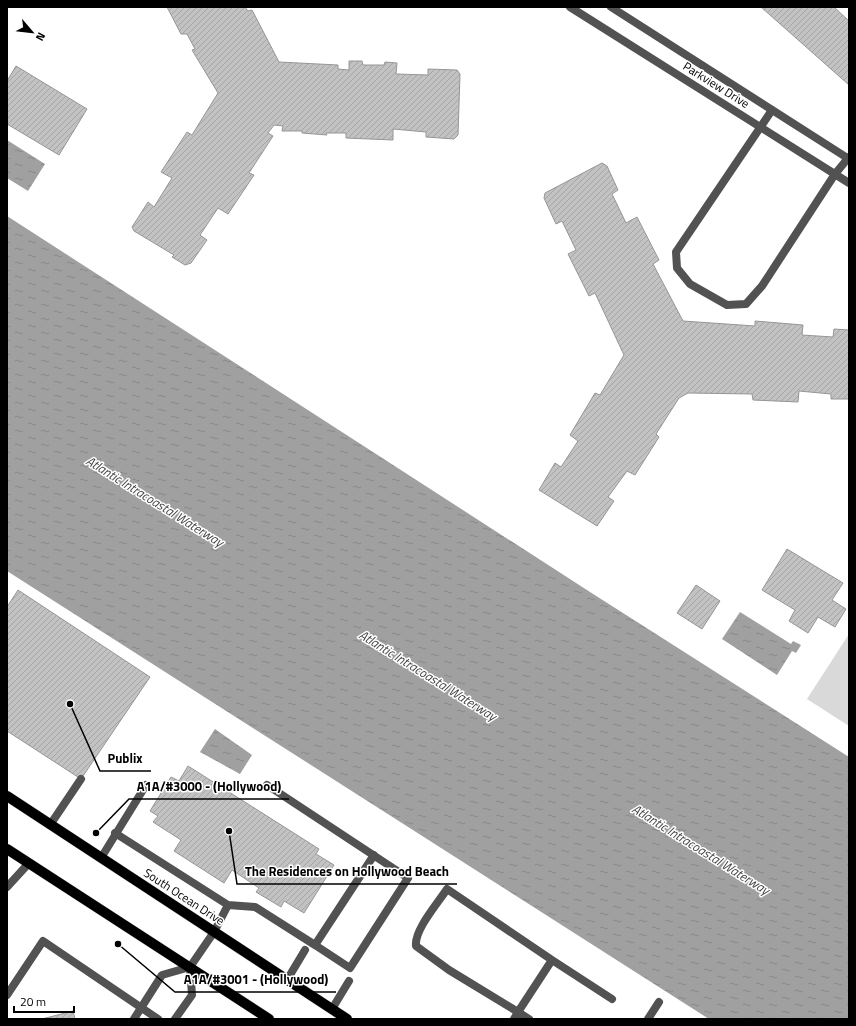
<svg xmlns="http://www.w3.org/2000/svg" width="856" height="1026" font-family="'Titillium Web',sans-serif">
<defs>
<pattern id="water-ripples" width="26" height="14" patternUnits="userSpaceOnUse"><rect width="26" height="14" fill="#a0a0a0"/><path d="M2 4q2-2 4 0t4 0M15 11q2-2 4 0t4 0" fill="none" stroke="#888"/></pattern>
<pattern id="building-hatch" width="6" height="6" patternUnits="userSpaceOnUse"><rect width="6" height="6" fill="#c2c2c2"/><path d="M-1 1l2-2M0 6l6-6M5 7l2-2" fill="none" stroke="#a5a5a5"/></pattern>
</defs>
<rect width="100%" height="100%" fill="#fff"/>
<path fill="#d9d9d9" d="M 849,634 L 849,726 L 807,699 Z"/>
<path fill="url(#water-ripples)" d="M 7,140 L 45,164 L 28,191 L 7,178 Z
M 7,216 L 590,592 L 849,757 L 849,1019 L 709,1019 L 7,571 Z
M 740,612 L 791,644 L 793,641 L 801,645 L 796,653 L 792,651 L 777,675 L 722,639 Z
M 215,729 L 252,755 L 240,774 L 200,752 Z"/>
<path fill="url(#building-hatch)" stroke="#969696" d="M 167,7 L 245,7 L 248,11 L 252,10 L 279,62 L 338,65 L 338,69 L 349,70 L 349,61 L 362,61 L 363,65 L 384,65 L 385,62 L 397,63 L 396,74 L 428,75 L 428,69 L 457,70 L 460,74 L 458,135 L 454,139 L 426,137 L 426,132 L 393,129 L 393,140 L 346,138 L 346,133 L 326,133 L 327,135 L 302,133 L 302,131 L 282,131 L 283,126 L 274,125 L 268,133 L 273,136 L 249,173 L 254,175 L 228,214 L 218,208 L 200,235 L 207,240 L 191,263 L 185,265 L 172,257 L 174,255 L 134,231 L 132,227 L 148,202 L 154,207 L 172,178 L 161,172 L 187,132 L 192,135 L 218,93 L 192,50 L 195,49 L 187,34 L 181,34 Z
M 761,7 L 834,7 L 849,21 L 849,85 Z
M 16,66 L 87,109 L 59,155 L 7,124 L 7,81 Z
M 602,163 L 607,166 L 618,190 L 612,194 L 626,223 L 637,217 L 659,260 L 653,264 L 683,321 L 755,326 L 755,321 L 803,325 L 802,335 L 833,337 L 834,329 L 849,330 L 849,399 L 831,399 L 831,394 L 799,391 L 798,402 L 753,400 L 752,394 L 688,393 L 679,398 L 656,434 L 659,437 L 635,475 L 627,471 L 608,497 L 614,501 L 597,526 L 539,490 L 555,463 L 561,467 L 578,441 L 570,435 L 595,393 L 600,395 L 624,355 L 595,293 L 589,296 L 568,254 L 576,250 L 562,221 L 556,224 L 544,198 L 545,193 Z
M 787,549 L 843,583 L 832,600 L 846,609 L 835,627 L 818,617 L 808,633 L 789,621 L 795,610 L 762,590 Z
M 696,585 L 720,601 L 702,629 L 677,613 Z
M 18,590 L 150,677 L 81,779 L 7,731 L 7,607 Z
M 188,766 L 319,849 L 316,854 L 334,865 L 304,913 L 284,901 L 281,907 L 256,892 L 259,888 L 232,870 L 224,883 L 174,851 L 181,840 L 153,822 L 158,816 L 150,811 L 171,777 L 179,781 Z
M 73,1011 L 75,1019 L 42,1019 Z"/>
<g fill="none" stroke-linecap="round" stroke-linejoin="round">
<g stroke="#dbdbdb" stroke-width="11">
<path id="primary" d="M 7,796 L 347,1019
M 7,849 L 269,1019"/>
</g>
<path stroke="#525252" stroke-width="8" d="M 772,110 L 676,252 L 677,268 L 690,284 L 727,305 L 746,304 L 762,286 L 835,174
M 267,785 L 408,878 L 350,968 L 315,945 L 374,855
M 50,825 L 81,779
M 115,833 L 228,905 L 255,907 L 315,945
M 101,858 L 146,785
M 7,887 L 29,863
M 214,932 L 228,905
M 552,960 L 612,999
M 287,980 L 305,950
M 7,995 L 43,941 L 158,1019
M 332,1009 L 349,981
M 134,1019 L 162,975 L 190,967 L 192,995 L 175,1019
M 514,1019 L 518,1012 L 552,960 L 447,889 C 438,903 414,930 416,946 L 449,970 L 518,1012 L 529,1019
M 648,1019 L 659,1002"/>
<path stroke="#525252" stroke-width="8" d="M 570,7 L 849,183
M 611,7 L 849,159
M 835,174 L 849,157
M 190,967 L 214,932"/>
<use href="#primary" stroke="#000" stroke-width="10"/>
</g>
<g text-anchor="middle" stroke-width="3" stroke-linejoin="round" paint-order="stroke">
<g font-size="12" fill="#000" stroke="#fff">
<text transform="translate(716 85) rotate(32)" y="4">Parkview Drive</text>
<text transform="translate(184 897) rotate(33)" y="4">South Ocean Drive</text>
</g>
<g font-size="13" font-style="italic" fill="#414141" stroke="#fff">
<text transform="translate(155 501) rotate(32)" y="5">Atlantic Intracoastal Waterway</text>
<text transform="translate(428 675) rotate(32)" y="5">Atlantic Intracoastal Waterway</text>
<text transform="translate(701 849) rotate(32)" y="5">Atlantic Intracoastal Waterway</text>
</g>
</g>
<path fill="none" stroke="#000" stroke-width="1.5" d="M70 704L100 771H151M96 833L129 799H289M229 831L237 884H457M118 944L175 992H336"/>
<g fill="#000" stroke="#fff" stroke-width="1.5">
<circle cx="70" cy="704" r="4"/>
<circle cx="96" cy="833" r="4"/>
<circle cx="229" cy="831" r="4"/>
<circle cx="118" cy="944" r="4"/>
</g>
<g font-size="13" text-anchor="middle" font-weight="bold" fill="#000" stroke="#fff" stroke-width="3" stroke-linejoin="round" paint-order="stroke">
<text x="125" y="763">Publix</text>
<text x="209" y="791">A1A/#3000 - (Hollywood)</text>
<text x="347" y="876">The Residences on Hollywood Beach</text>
<text x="256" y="984">A1A/#3001 - (Hollywood)</text>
</g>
<rect width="856" height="1026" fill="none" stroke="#000000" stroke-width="16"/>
<g transform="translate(32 32) rotate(118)" stroke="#ffffff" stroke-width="3" paint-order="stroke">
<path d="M0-3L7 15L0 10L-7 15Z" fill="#000000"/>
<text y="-6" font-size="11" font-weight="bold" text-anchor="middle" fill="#000000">N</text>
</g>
<path d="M14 1006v6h60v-6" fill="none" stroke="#000000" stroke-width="2"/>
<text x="20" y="1006" font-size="12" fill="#000000" stroke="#ffffff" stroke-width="3" paint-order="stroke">20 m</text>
</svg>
